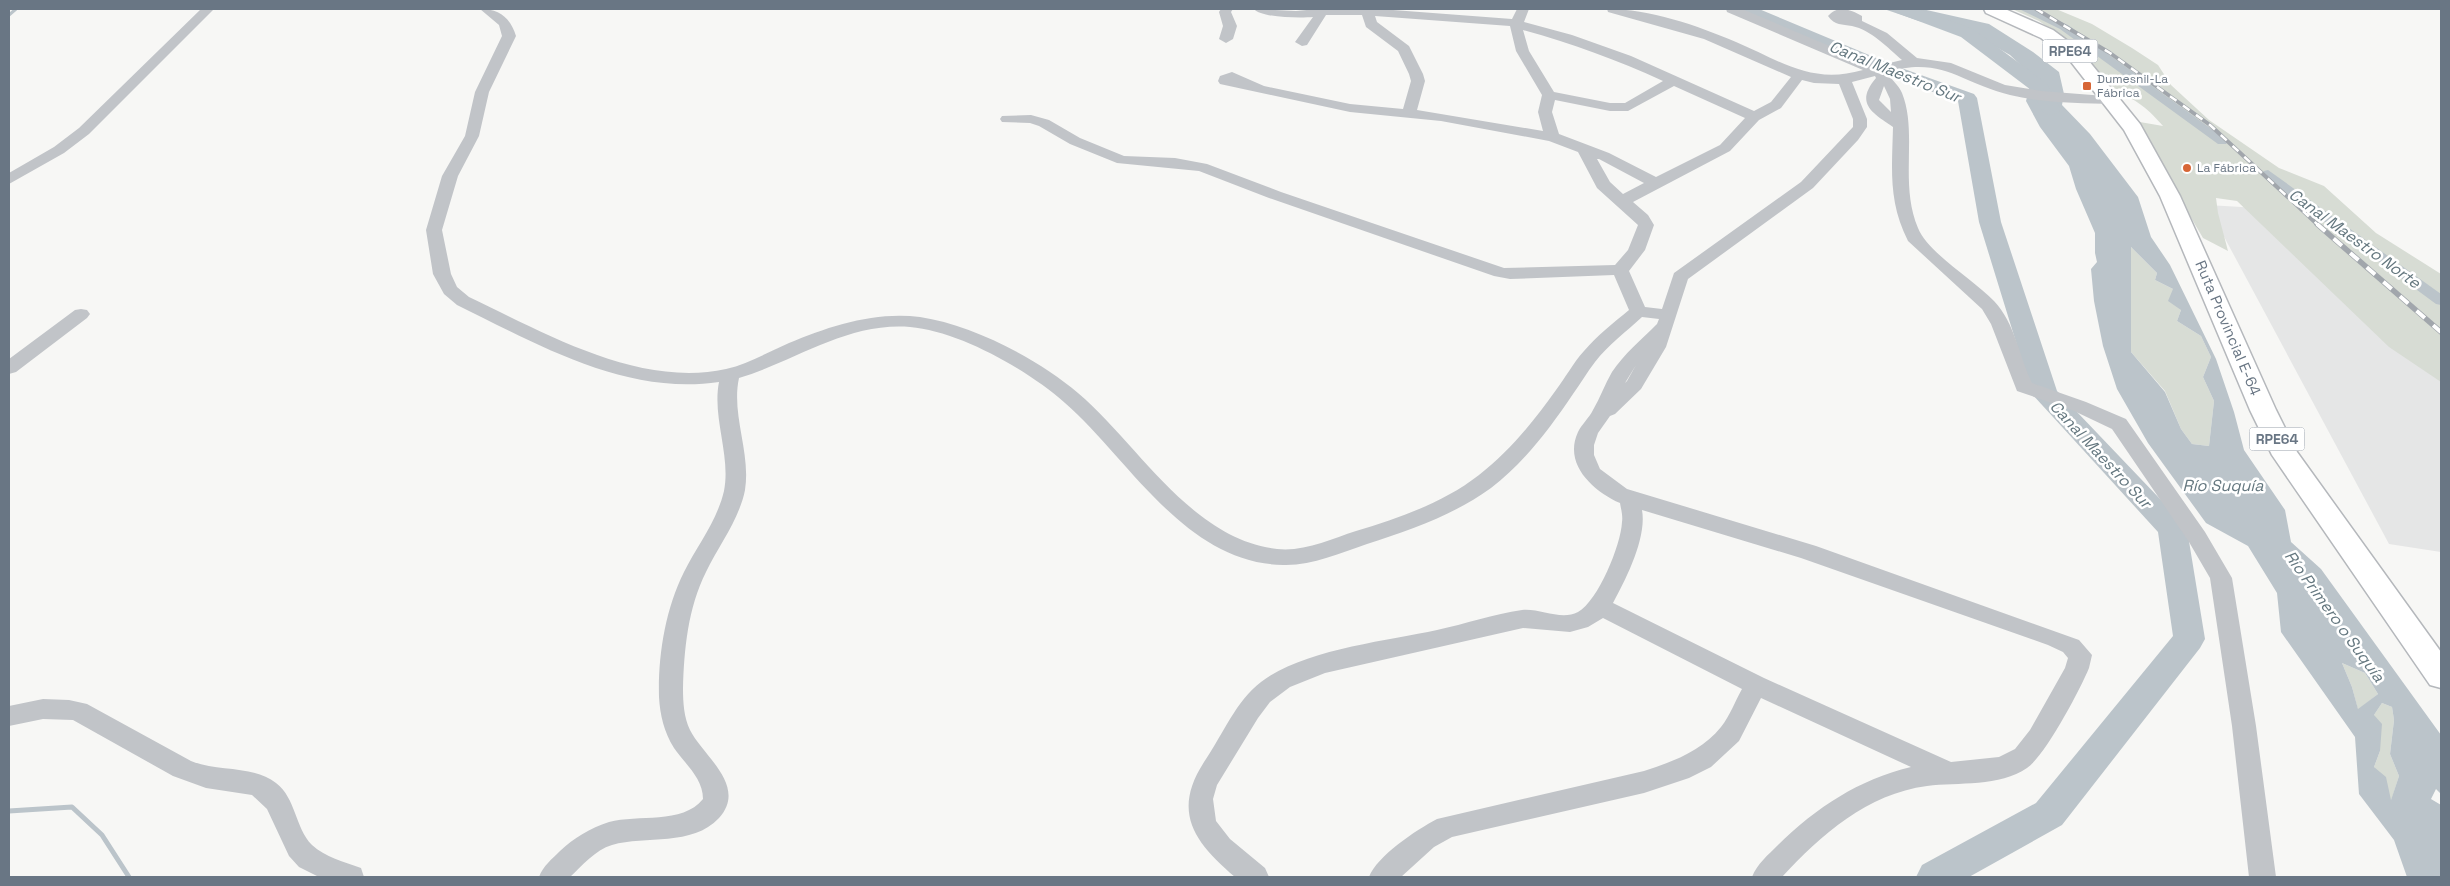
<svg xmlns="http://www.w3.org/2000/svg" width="2450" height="886" font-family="'Space Grotesk',sans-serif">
<rect width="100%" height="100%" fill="#f7f7f5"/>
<path fill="#e5e6e6" d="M 2207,205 L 2259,208 L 2441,374 L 2441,552 L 2389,544 Z"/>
<path fill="#d7dcd4" d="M 2012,9 L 2056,9 L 2092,24 L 2132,48 L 2158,65 L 2171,85 L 2209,120 L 2279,168 L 2324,186 L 2376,233 L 2441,274 L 2441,382 L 2389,347 L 2237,201 L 2216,198 L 2218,213 L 2228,251 L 2203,238 L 2134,121 L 2163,126 C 2151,112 2134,95 2114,94 L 2077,48 L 2039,21 Z
M 2131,247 L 2157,273 L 2155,280 L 2173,289 L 2181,310 L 2177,321 L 2201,336 L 2211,357 L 2203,377 L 2214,401 L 2209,446 L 2192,444 L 2181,429 L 2165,391 L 2131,352 Z
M 2342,663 L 2365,673 L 2378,694 L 2358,710 L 2352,687 Z
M 2382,703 L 2392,707 L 2394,720 L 2390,754 L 2399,776 L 2391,801 L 2374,767 L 2380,751 L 2374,715 Z"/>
<path fill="#bbc4ca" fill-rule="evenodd" d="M 1884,9 L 1922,9 L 1989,24 L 2033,52 L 2059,72 L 2064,94 L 2062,105 L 2090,134 L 2138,197 L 2151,237 L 2170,265 L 2216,359 L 2234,412 L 2244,450 L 2285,510 L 2291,542 L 2321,569 L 2441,735 L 2441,794 L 2436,789 L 2431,799 L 2441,805 L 2441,877 L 2407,877 L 2394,840 L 2359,794 L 2355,737 L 2281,632 L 2277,593 L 2248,546 L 2206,523 L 2148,443 L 2117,389 L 2103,346 L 2094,301 L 2091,269 L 2097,262 L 2095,253 L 2095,233 L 2076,189 L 2069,166 L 2040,127 L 2026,101 L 2030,86 L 2028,72 L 2010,55 L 1968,31 L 1919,21 ZM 2131,247 L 2157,273 L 2155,280 L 2173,289 L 2168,301 L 2181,310 L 2177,321 L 2201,336 L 2211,357 L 2203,377 L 2214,401 L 2209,446 L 2192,444 L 2181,429 L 2165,392 L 2131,352 ZM 2342,663 L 2365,673 L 2378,694 L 2358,709 L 2352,687 ZM 2382,703 L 2392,707 L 2394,720 L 2390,754 L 2399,776 L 2391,800 L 2386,777 L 2374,767 L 2380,751 L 2382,724 L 2374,715 Z"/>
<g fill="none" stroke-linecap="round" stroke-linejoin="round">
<path stroke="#bbc4ca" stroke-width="3" d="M 9,15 L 16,9"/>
<path stroke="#bbc4ca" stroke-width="5" d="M 9,811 L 72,807 L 102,835 L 129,877"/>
<path fill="#bbc4ca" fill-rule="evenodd" d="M 2019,9 L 2032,9 L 2068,25 L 2228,141 L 2226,144 L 2218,144 L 2060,29 Z
M 2268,170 L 2441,294 L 2441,305 L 2436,304 L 2264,177 L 2262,174 L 2264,171 Z"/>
<path fill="#bbc4ca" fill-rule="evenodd" d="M 1735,9 L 1759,9 L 1893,65 L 1974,94 L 1977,98 L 2001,222 L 2057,391 L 2182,522 L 2187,529 L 2205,639 L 2200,648 L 2062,825 L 1969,877 L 1916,877 L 1922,865 L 2036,803 L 2173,636 L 2158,532 L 2032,394 L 1979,222 L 1958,101 L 1879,73 L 1738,13 Z
M 1894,9 L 1919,9 L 1973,29 L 2046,83 L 2061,109 L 2058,113 L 2051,115 L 2044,113 L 2031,90 L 1961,37 L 1897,13 Z"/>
<g stroke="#b5b8bc" stroke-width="3">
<path id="major" d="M 1984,9 L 2005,9 L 2053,30 L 2080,50 L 2140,124 L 2180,196 L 2276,410 L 2297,452 L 2441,652 L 2441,688 L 2430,685 L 2272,455 L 2250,410 L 2160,196 L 2124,130 L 2068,58 L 2041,38 L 1986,13 Z"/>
</g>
<path fill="#c1c4c8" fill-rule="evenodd" d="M 201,9 L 214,9 L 89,134 L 64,153 L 9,184 L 9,173 L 54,147 L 79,128 Z
M 480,9 C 499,9 510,17 516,36 L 489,92 L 479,136 L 458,176 L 442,230 L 451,274 L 457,287 L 469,297 C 545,333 639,388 726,369 C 748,364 768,352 789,343 C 829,326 876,311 920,317 C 973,325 1038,359 1078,393 C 1139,445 1191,539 1277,549 C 1304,552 1331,539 1356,531 C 1399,518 1443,503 1479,475 C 1509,452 1534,421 1556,390 C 1566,377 1573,363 1584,351 C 1597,336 1613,323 1629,310 L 1614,275 L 1510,279 L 1494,276 L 1269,198 L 1199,171 L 1117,163 L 1070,144 L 1039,126 L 1030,123 L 1002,122 L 1000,119 L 1002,116 L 1031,115 L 1049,120 L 1080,138 L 1124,156 L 1175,158 L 1207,164 L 1281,192 L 1504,268 L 1615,265 L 1628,250 L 1638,225 L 1597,188 L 1578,152 L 1549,141 L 1441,121 L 1350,112 L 1220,84 L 1218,81 L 1220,76 L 1232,72 L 1264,86 L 1350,104 L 1403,109 L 1411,81 L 1409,74 L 1398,51 L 1366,27 L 1362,15 L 1326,15 L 1307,45 L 1302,46 L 1295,42 L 1313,17 C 1301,18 1261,18 1254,9 L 1296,11 L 1317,9 L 1380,9 L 1512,19 L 1517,9 L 1529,9 L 1524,22 L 1572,35 L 1631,56 L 1754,111 L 1771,102 L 1791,77 L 1704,39 L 1608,12 L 1607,9 C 1650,9 1696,25 1736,42 C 1781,61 1811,85 1863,70 L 1727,12 L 1726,9 L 1742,9 L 1877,66 L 1902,60 C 1888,48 1871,30 1852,26 C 1842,24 1835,26 1828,16 C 1837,5 1851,9 1862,16 L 1862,21 L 1887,33 L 1917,58 L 1951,63 L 2005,85 L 2041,91 L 2118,97 L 2120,100 L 2118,103 L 2113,104 C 2079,103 2044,103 2010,95 C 1960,83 1943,56 1887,72 C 1891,80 1899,85 1902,93 C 1918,133 1899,183 1918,228 C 1928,253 1974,280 1994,301 C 2015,323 2019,356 2032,383 L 2086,402 L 2126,419 L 2205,532 L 2232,578 L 2256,726 L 2276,877 L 2249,877 L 2232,726 L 2210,578 L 2189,542 L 2112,429 L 2072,410 L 2017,391 L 1991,324 L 1982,309 L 1908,241 C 1888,201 1892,169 1893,127 C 1871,112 1855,103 1876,78 L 1875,76 L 1852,82 L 1867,119 L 1867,127 L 1858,140 L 1813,188 L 1688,279 L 1666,347 L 1641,389 L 1615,414 L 1610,416 L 1598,433 L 1594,445 L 1594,455 L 1600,469 L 1627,489 L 1816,546 L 2079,640 L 2092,655 L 2089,668 C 2080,690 2045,756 2027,768 C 2000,787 1958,782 1927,786 C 1867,794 1822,834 1782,877 L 1752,877 C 1757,864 1768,855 1778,845 C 1817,807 1858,780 1911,767 L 1761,698 L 1739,741 L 1711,767 L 1689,778 L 1644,793 L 1452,837 L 1434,847 L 1401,877 L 1369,877 C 1377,856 1416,830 1437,819 L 1644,771 C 1672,762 1702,751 1721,727 C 1730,716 1735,701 1742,689 L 1603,618 L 1588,627 L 1570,632 L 1523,628 L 1325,673 L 1290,687 L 1270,702 L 1258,718 L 1217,785 L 1213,799 L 1216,821 L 1230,839 L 1265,868 L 1269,877 L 1235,877 C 1193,841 1171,811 1206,759 C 1223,734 1236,701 1261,682 C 1302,650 1386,641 1437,630 C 1465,624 1494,614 1522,610 C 1540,608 1561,621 1578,612 C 1598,601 1621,545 1622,522 C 1623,516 1621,509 1620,503 C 1593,491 1563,464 1578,432 C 1582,424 1589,418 1593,410 C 1600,398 1605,384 1612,372 C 1624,354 1641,340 1657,324 L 1659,319 L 1642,317 C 1626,332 1608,345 1595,362 C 1587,372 1581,383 1573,394 C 1550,428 1524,463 1491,488 C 1454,515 1410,530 1367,544 C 1340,553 1311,566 1283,565 C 1185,563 1130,460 1065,403 C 1028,370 959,331 910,327 C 847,322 796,361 739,378 C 731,415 751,452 745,490 C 739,520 719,545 706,572 C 688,608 684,649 683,689 C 683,702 684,718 690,730 C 703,756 748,786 719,818 C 692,847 646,835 612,845 C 595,850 582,866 570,877 L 539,877 C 543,866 552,859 560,851 C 574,838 590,828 609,822 C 638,814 682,825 703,799 C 703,778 685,764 674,748 C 664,732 660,715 659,697 C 658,656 665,610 684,572 C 697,546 717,521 724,491 C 731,455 712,418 719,382 C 625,396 537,344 457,305 L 444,294 L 433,274 L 426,230 L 442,176 L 465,136 L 475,92 L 502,36 L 499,25 ZM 1375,16 L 1510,26 L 1516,51 L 1542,95 L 1538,112 L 1543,131 L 1417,110 L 1425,81 L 1423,74 L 1409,46 L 1377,22 ZM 1523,30 C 1571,43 1617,60 1663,81 L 1625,103 L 1610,103 L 1554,92 L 1529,51 ZM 1802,80 L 1814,83 L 1839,84 L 1853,119 L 1853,127 L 1801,182 L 1674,273 L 1662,309 L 1645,307 L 1629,271 L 1645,250 L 1654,225 L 1648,215 L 1633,202 L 1730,151 L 1759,120 L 1781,108 ZM 1674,86 L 1745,118 L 1720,145 L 1656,177 L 1609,153 L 1559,134 L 1552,112 L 1555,100 L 1610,111 L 1628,111 ZM 1884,86 L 1890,99 L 1891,112 L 1879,100 ZM 1597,159 L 1599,159 L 1644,183 L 1623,194 L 1610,182 ZM 1636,365 L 1627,381 L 1625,383 ZM 1642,510 L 1801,558 L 2048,645 L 2063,652 L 2068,658 L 2065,668 L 2030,730 L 2015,749 L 1999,757 L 1951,762 L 1764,678 L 1613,603 C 1626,579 1647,538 1642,510 Z
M 1221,9 L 1233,9 L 1231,12 L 1237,26 L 1233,39 L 1226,43 L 1219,39 L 1223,26 L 1219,12 Z
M 81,309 L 87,310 L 90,314 L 87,318 L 16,372 L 9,374 L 9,359 L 75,310 Z
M 43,699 L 69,700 L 87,704 L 191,761 C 218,772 253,765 276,783 C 296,798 295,828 312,845 C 325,857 344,862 361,868 L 364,877 L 319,877 L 299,867 L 289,856 L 267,809 L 252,795 L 206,788 L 173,776 L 73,720 L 43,719 L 9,726 L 9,706 Z"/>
<use href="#major" fill="#fff" fill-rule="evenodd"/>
<g stroke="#a1a6ac" stroke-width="4">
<path id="rail-far1" d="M 2036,9 L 2110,53 L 2210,125 L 2318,225"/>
</g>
<g stroke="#a1a6ac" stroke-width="5.5">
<path id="rail" d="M 2317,224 L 2441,332"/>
</g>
<use href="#rail-far1" stroke="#fff" stroke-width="2.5" stroke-dasharray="8" stroke-linecap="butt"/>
<use href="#rail" stroke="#fff" stroke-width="4" stroke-dasharray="11" stroke-linecap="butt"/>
</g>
<g fill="#d76636" stroke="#fff" stroke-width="2">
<rect x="2082" y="81" width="10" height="10" rx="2.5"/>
<circle cx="2187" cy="168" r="5"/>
</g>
<g text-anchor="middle" stroke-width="5" stroke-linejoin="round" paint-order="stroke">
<g font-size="12" fill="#697684" stroke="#fff" text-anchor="start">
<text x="2097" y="83">Dumesnil-La<tspan x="2097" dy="14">Fábrica</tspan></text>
<text x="2197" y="172">La Fábrica</text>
</g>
<g fill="#fff" stroke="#969fa9" stroke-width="1">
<rect x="2042.5" y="39.5" width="55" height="23" rx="4"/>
<rect x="2249.5" y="427.5" width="55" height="23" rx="4"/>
</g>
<g font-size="14" font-weight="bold" fill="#697684">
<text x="2070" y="56">RPE64</text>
<text x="2277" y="444">RPE64</text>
</g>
<g font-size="15" fill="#697684" stroke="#fff">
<text transform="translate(2228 328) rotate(67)" y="5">Ruta Provincial E-64</text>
</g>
<g font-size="16" font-style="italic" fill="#64777f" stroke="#fff">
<text transform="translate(1895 71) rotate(22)" y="6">Canal Maestro Sur</text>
<text transform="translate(2355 238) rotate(36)" y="6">Canal Maestro Norte</text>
<text transform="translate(2101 454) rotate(47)" y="6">Canal Maestro Sur</text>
<text x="2223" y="491">Río Suquía</text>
<text transform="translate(2335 616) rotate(54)" y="6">Río Primero o Suquía</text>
</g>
</g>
<rect width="2450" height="886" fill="none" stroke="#697684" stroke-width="20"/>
</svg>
